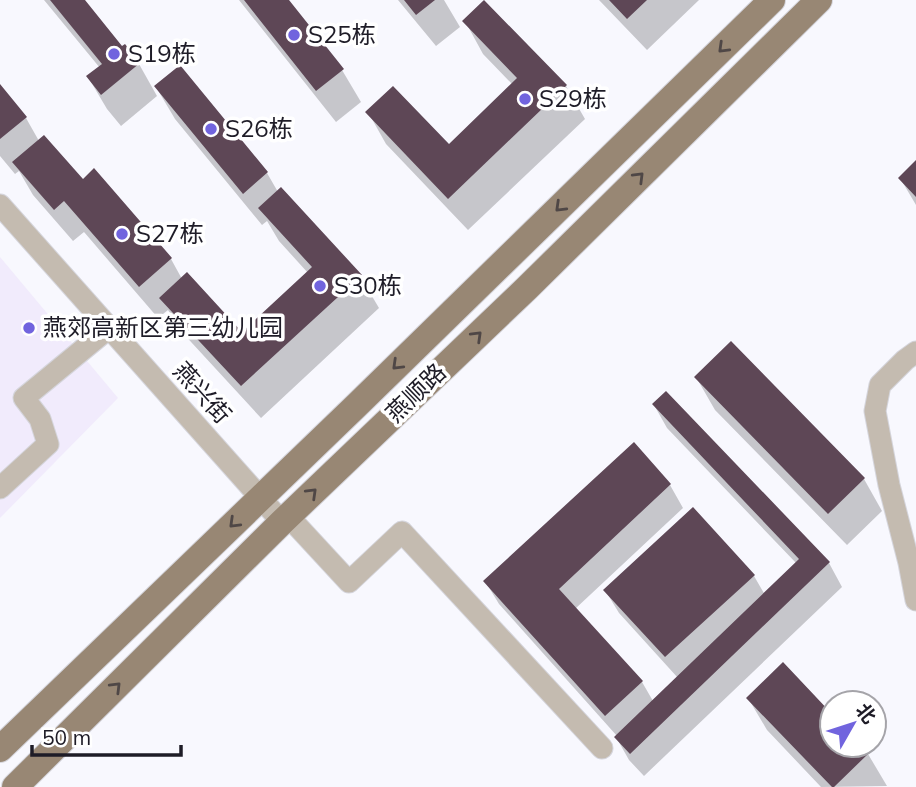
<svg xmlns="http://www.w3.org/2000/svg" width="916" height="787" font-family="Mulish,'Noto Sans SC',sans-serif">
<rect width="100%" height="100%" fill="#f8f8fe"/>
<path fill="#f1ebfc" d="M 0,257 L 118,398 L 0,518 Z"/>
<path fill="#0003" d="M 44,0 L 83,0 L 122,48 L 139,64 L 157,96 L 121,126 L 107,109 L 88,77 L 100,68 Z
M 239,0 L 287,0 L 342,70 L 361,102 L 336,122 Z
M 398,0 L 444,0 L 460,27 L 436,46 Z
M 599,0 L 699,0 L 647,50 Z
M 485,2 L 566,86 L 585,119 L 468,230 L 386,144 L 368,112 L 449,147 L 513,85 L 483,54 L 465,21 Z
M 180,67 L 267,173 L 278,192 L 360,276 L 379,308 L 261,418 L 180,330 L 168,310 L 158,318 L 84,232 L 73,241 L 33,195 L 19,171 L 15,174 L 0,156 L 0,87 L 26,118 L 39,141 L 171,259 L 182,279 L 242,334 L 308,273 L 279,241 L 267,221 L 262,225 L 175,119 L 156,87 Z
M 916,163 L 916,205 L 900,178 Z
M 696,377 L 864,479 L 882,511 L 847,545 L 715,410 Z
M 666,393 L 829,563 L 842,587 L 644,776 L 629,760 L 616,737 L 617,736 L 499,604 L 485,581 L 670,485 L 683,508 L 575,609 L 642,682 L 653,701 L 678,678 L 619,613 L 605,590 L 754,576 L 765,595 L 797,564 L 667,428 L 654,405 Z
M 748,698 L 832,716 L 832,745 L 860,745 L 868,754 L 887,786 L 821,787 L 767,730 Z"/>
<path fill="#5e4756" d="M 50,0 L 85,0 L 122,46 L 125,44 L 140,63 L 101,95 L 86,76 L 102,64 Z
M 244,0 L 289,0 L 344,69 L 316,91 Z
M 404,0 L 435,0 L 416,15 Z
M 484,0 L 567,85 L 448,199 L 365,112 L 393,86 L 449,144 L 517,78 L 462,21 Z
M 609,0 L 647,0 L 627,19 Z
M 180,65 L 268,172 L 243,194 L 154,86 Z
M 0,84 L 27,117 L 0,139 Z
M 44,135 L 83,179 L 94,168 L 172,258 L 139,287 L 64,201 L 54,210 L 12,162 Z
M 916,160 L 916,197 L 898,178 Z
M 281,187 L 362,275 L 241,386 L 159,298 L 187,272 L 242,332 L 312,267 L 258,208 Z
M 731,341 L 865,478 L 828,514 L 694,377 Z
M 666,391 L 830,562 L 630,754 L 614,737 L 799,559 L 652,404 Z
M 634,442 L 671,484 L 559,589 L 643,681 L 605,716 L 483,581 Z
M 693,507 L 755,575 L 665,657 L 603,590 Z
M 783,662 L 832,714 L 832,745 L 862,745 L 869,753 L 834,787 L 832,787 L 746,698 Z"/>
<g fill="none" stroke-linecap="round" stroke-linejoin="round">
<g stroke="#d5d5dc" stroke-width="23">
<path id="minor" d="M 0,205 L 282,522
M 916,352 L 905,360 L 880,385 L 875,411 L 889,485 L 909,563 L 916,600
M 0,488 L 48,444 L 40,419 L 24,398 L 109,328
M 288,516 L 349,582 L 402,532 L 602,748"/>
</g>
<g stroke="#d5d5dc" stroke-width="28">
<path id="major" d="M 0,749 L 357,405 L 772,0
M 15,787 L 282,522 L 527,288 L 819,0"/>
</g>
<use href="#minor" stroke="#c4bbb0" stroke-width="21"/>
<use href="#major" stroke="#988774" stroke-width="26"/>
</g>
<defs><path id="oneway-chevron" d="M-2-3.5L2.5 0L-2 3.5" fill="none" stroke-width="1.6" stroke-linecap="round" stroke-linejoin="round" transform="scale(1.75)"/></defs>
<g stroke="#4f4746">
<use href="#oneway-chevron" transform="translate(723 48) rotate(136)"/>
<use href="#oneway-chevron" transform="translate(639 177) rotate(-45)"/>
<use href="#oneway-chevron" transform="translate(560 207) rotate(136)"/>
<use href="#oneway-chevron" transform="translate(477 336) rotate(-44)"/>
<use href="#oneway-chevron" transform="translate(397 365) rotate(136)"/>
<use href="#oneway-chevron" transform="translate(312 493) rotate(-44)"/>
<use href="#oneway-chevron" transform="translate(234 523) rotate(136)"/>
<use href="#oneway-chevron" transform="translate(116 687) rotate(-45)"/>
</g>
<g fill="#7164de" stroke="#fff" stroke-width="2.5">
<circle cx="294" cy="35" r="7"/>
<circle cx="114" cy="54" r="7"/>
<circle cx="525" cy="99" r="7"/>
<circle cx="211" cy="129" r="7"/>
<circle cx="122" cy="234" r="7"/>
<circle cx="320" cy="286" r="7"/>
<circle cx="29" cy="328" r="7"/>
</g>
<g text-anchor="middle" stroke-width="7" stroke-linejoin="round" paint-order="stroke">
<g font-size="24" fill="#1e1c27" stroke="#fff" text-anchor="start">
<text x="308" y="43">S25栋</text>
<text x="128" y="62">S19栋</text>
<text x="539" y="107">S29栋</text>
<text x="225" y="137">S26栋</text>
<text x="136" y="242">S27栋</text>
<text x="334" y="294">S30栋</text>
<text x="43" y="336">燕郊高新区第三幼儿园</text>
</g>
<g font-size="24" fill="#1e1c27" stroke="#fff">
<text transform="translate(202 393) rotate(48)" y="8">燕兴街</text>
<text transform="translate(416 393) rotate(-44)" y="8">燕顺路</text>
</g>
</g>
<g transform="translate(853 724) rotate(51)"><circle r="33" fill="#ffffff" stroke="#a5a4a9" stroke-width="2"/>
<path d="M0-5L12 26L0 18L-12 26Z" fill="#7164de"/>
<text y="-10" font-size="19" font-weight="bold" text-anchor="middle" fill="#1e1c27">北</text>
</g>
<path d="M32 745v10h149v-10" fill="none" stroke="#1e1c27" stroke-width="3.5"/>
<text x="42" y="745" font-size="21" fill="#1e1c27" stroke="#ffffff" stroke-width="5" paint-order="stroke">50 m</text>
</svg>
